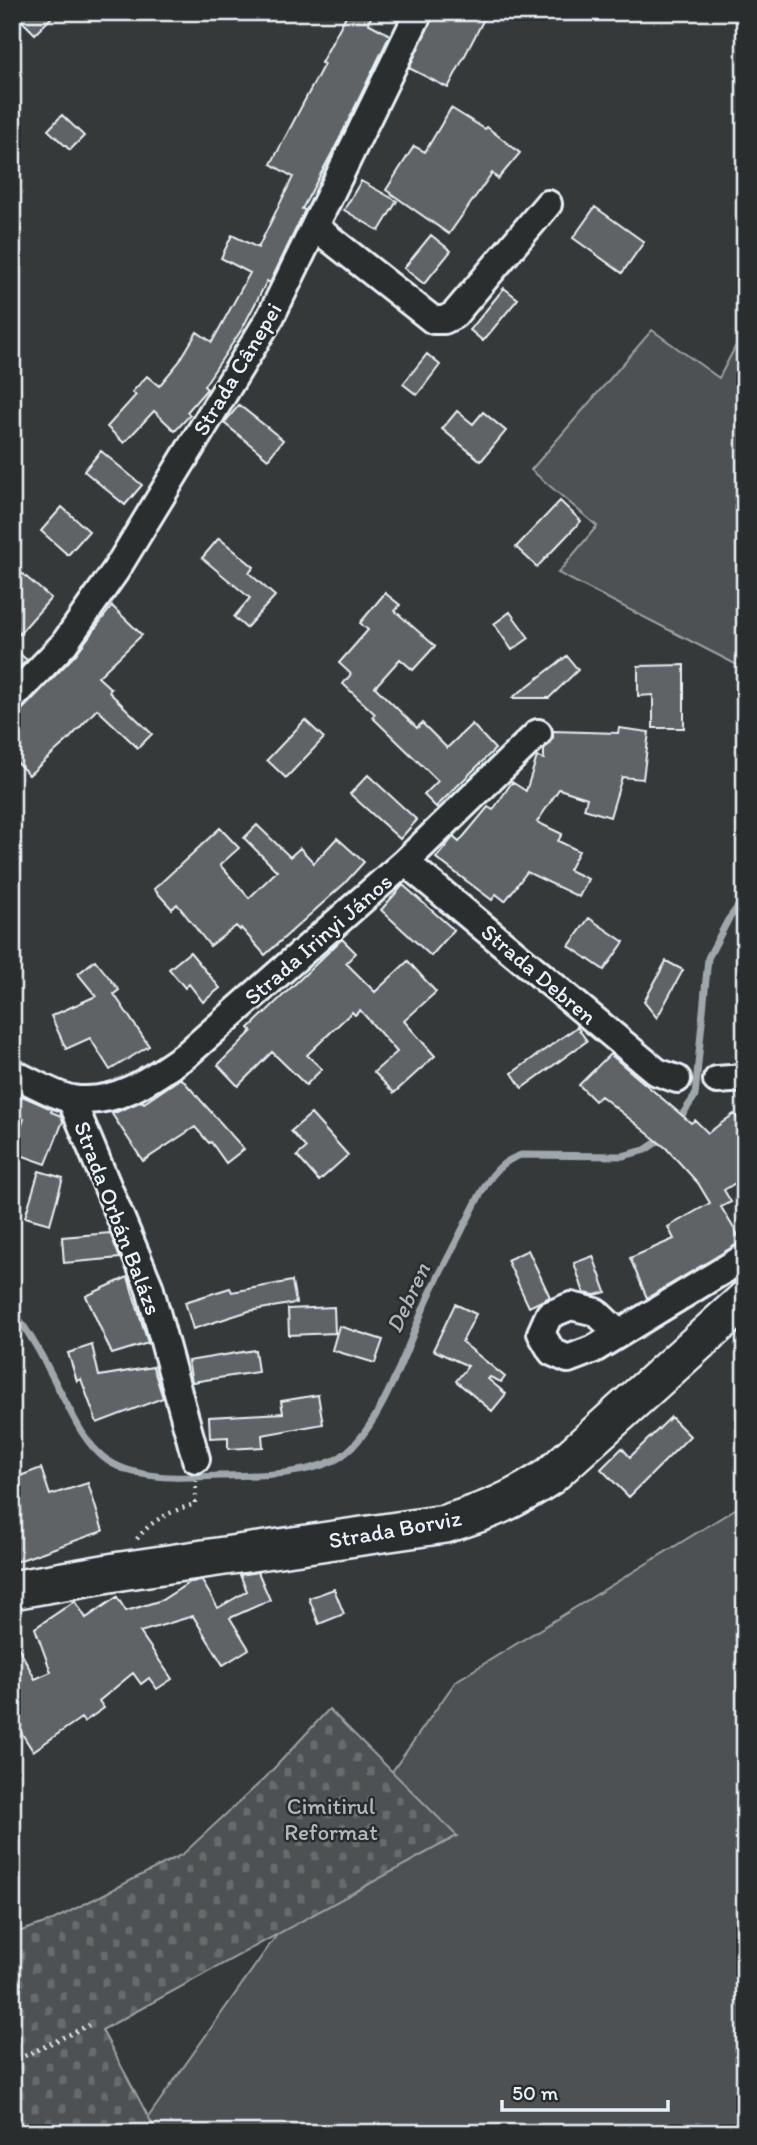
<svg xmlns="http://www.w3.org/2000/svg" width="757" height="2145" font-family="Itim,sans-serif">
<defs>
<pattern id="cemetery-stones" width="16" height="16" patternUnits="userSpaceOnUse" patternTransform="scale(1.75)"><rect width="16" height="16" fill="#4d5152"/><path d="M2 7V4a2 2 0 0 1 4 0v3zM10 15v-3a2 2 0 0 1 4 0v3z" fill="#676a6c"/></pattern>
</defs>
<rect width="100%" height="100%" fill="#35393a"/>
<filter id="ink" filterUnits="userSpaceOnUse"><feTurbulence type="fractalNoise" baseFrequency=".0143" numOctaves="2"/><feDisplacementMap in="SourceGraphic" scale="14" xChannelSelector="R" yChannelSelector="G"/><feConvolveMatrix kernelMatrix="1 2 1 2 8 2 1 2 1" color-interpolation-filters="sRGB"/></filter>
<g filter="url(#ink)">
<path fill="#4d5152" stroke="#9aa1a5" stroke-width="2" d="M 745,328 L 745,669 L 558,573 L 597,526 L 531,470 L 652,330 L 719,378 Z
M 745,1503 L 745,2133 L 137,2133 L 456,1681 Z"/>
<path fill="url(#cemetery-stones)" stroke="#9aa1a5" stroke-width="2" d="M 329,1709 L 457,1836 L 102,2030 L 157,2133 L 12,2133 L 12,1934 L 51,1921 L 183,1854 L 265,1778 Z"/>
<g fill="none" stroke-linecap="round" stroke-linejoin="round">
<path stroke="#a0a7ac" stroke-width="7" d="M 678,1121 L 695,1096 L 708,958 L 728,920 L 745,897
M 12,1310 C 34,1338 49,1370 65,1401 C 76,1422 85,1442 103,1457 C 132,1481 184,1478 220,1476 C 257,1475 301,1476 335,1460 C 379,1438 408,1342 428,1298 C 440,1272 454,1247 466,1222 C 480,1196 491,1164 521,1155 L 623,1156 L 645,1150 L 663,1138"/>
</g>
<path fill="#5f6365" stroke="#e8f1f8" stroke-width="2" d="M 13,12 L 57,12 L 35,34 Z
M 348,12 L 374,12 L 368,23 L 390,35 L 339,140 L 302,209 L 305,210 L 270,283 L 267,281 L 242,329 L 204,386 L 207,389 L 187,412 L 190,415 L 175,431 L 154,411 L 124,443 L 107,427 L 136,395 L 132,392 L 147,376 L 159,386 L 179,362 L 197,332 L 212,342 L 250,273 L 221,258 L 232,235 L 258,248 L 293,177 L 271,164 L 324,64 L 321,63 Z
M 435,12 L 471,12 L 484,19 L 448,88 L 409,68 Z
M 451,108 L 485,129 L 487,127 L 520,153 L 498,179 L 492,173 L 449,234 L 386,190 L 414,146 L 425,152 Z
M 62,115 L 84,136 L 70,150 L 48,130 Z
M 361,181 L 397,201 L 379,231 L 344,210 Z
M 595,207 L 644,242 L 622,273 L 573,238 Z
M 431,235 L 451,251 L 424,284 L 404,268 Z
M 504,288 L 518,299 L 483,341 L 470,330 Z
M 427,354 L 440,365 L 417,395 L 403,384 Z
M 239,405 L 283,440 L 268,459 L 224,423 Z
M 457,411 L 473,424 L 483,412 L 506,431 L 481,461 L 442,429 Z
M 101,451 L 142,485 L 125,505 L 84,471 Z
M 560,501 L 581,521 L 537,567 L 516,547 Z
M 62,507 L 89,531 L 68,555 L 41,531 Z
M 219,538 L 254,567 L 249,573 L 275,596 L 246,628 L 234,617 L 250,598 L 202,558 Z
M 12,565 L 51,598 L 12,642 Z
M 385,593 L 400,605 L 395,611 L 435,646 L 413,670 L 400,659 L 375,687 L 417,728 L 422,723 L 447,748 L 472,724 L 495,749 L 436,807 L 424,795 L 438,781 L 372,717 L 375,714 L 343,684 L 351,674 L 339,663 L 368,630 L 360,623 Z
M 112,606 L 142,635 L 98,677 L 111,689 L 109,692 L 152,734 L 138,748 L 97,709 L 70,738 L 29,775 L 12,757 L 12,713 L 23,709 L 75,655 Z
M 510,612 L 529,638 L 512,650 L 494,624 Z
M 12,647 L 27,660 L 12,675 Z
M 567,656 L 578,670 L 549,698 L 512,698 Z
M 684,665 L 684,728 L 653,728 L 653,695 L 638,696 L 638,666 Z
M 305,720 L 324,738 L 286,778 L 267,760 Z
M 619,728 L 649,732 L 643,779 L 622,777 L 610,817 L 584,809 L 587,798 L 559,789 L 537,822 L 562,834 L 558,841 L 579,851 L 569,870 L 588,879 L 579,897 L 527,872 L 505,901 L 496,894 L 492,900 L 436,858 L 453,837 L 459,842 L 488,807 L 493,810 L 512,782 L 526,791 L 537,757 L 544,759 L 544,749 L 553,738 L 553,731 L 618,733 Z
M 368,775 L 417,820 L 400,839 L 350,794 Z
M 257,825 L 290,857 L 300,848 L 314,863 L 337,838 L 364,862 L 344,884 L 265,955 L 241,928 L 240,930 L 236,926 L 210,946 L 177,904 L 172,909 L 154,889 L 220,828 L 239,848 L 220,865 L 249,898 L 277,871 L 244,838 Z
M 403,885 L 454,930 L 431,956 L 381,910 Z
M 589,918 L 624,942 L 604,970 L 569,946 Z
M 342,939 L 356,953 L 346,963 L 375,992 L 408,961 L 436,992 L 404,1021 L 435,1056 L 394,1093 L 374,1072 L 397,1052 L 360,1010 L 355,1015 L 352,1012 L 307,1055 L 322,1069 L 306,1085 L 272,1052 L 238,1086 L 218,1065 L 252,1031 L 249,1028 Z
M 190,952 L 220,988 L 203,1002 L 189,984 L 185,988 L 169,969 Z
M 95,960 L 119,990 L 114,994 L 149,1046 L 110,1070 L 90,1038 L 66,1049 L 51,1016 L 96,996 L 78,974 Z
M 666,961 L 683,970 L 657,1018 L 644,1002 Z
M 577,1027 L 587,1041 L 522,1088 L 512,1073 Z
M 610,1054 L 691,1123 L 695,1120 L 708,1133 L 734,1114 L 745,1128 L 745,1177 L 724,1190 L 731,1202 L 721,1207 L 742,1242 L 647,1298 L 630,1258 L 674,1239 L 668,1227 L 710,1203 L 698,1183 L 666,1148 L 601,1096 L 595,1101 L 579,1085 Z
M 181,1078 L 244,1149 L 226,1163 L 211,1142 L 209,1143 L 195,1127 L 143,1161 L 112,1114 L 142,1101 L 144,1103 Z
M 22,1096 L 52,1109 L 51,1112 L 61,1116 L 63,1121 L 46,1164 L 12,1152 L 24,1119 L 15,1115 Z
M 311,1114 L 348,1155 L 319,1181 L 297,1156 L 306,1148 L 291,1131 Z
M 39,1171 L 63,1178 L 50,1224 L 25,1217 Z
M 110,1233 L 120,1258 L 64,1263 L 62,1237 Z
M 528,1250 L 550,1297 L 529,1307 L 507,1260 Z
M 593,1256 L 606,1292 L 595,1295 L 584,1293 L 574,1263 Z
M 128,1277 L 148,1343 L 112,1354 L 86,1296 Z
M 292,1281 L 296,1303 L 249,1311 L 193,1329 L 185,1302 L 230,1288 L 232,1292 Z
M 455,1304 L 476,1314 L 462,1342 L 505,1377 L 501,1382 L 490,1377 L 488,1379 L 506,1394 L 492,1411 L 456,1381 L 468,1366 L 433,1350 Z
M 334,1307 L 335,1333 L 289,1335 L 288,1309 Z
M 339,1326 L 383,1340 L 375,1363 L 332,1350 Z
M 92,1345 L 99,1376 L 153,1367 L 163,1398 L 97,1423 L 81,1379 L 77,1381 L 68,1353 Z
M 255,1350 L 258,1372 L 192,1382 L 188,1361 Z
M 318,1395 L 323,1424 L 262,1435 L 263,1447 L 228,1449 L 228,1437 L 210,1438 L 209,1417 L 283,1413 L 281,1401 Z
M 671,1417 L 690,1436 L 629,1497 L 601,1469 L 622,1448 L 630,1457 Z
M 41,1468 L 50,1495 L 88,1483 L 103,1531 L 12,1563 L 12,1479 Z
M 258,1572 L 270,1600 L 230,1618 L 249,1649 L 223,1665 L 193,1616 L 140,1632 L 172,1679 L 157,1689 L 149,1678 L 141,1684 L 133,1673 L 99,1701 L 104,1708 L 84,1722 L 81,1718 L 33,1751 L 12,1718 L 12,1635 L 35,1679 L 51,1672 L 35,1628 L 75,1601 L 86,1618 L 117,1597 L 126,1611 L 162,1600 L 190,1582 L 202,1581 L 218,1608 L 247,1591 L 240,1575 Z
M 334,1589 L 344,1614 L 319,1624 L 309,1598 Z"/>
<g fill="none" stroke-linecap="round" stroke-linejoin="round">
<g stroke="#e8f1f8" stroke-width="32">
<path id="street" d="M 315,227 L 433,320 L 444,320 L 454,315 L 548,204
M 12,698 L 64,644 L 116,570 L 271,316 L 419,12
M 405,862 L 657,1072 L 677,1079
M 12,1073 C 28,1080 57,1097 72,1099 C 116,1106 153,1078 186,1055 L 405,862 L 538,733
M 717,1080 L 745,1078
M 71,1099 L 149,1286 L 196,1459
M 618,1333 L 596,1312 L 571,1306 L 549,1315 L 541,1333 L 552,1352 L 568,1359 L 594,1349 L 745,1257"/>
</g>
<g stroke="#e8f1f8" stroke-width="42">
<path id="secondary" d="M 12,1590 L 121,1571 L 445,1524 C 488,1511 513,1501 550,1476 L 745,1300"/>
</g>
<path stroke="#e8f1f8" stroke-width="4.5" stroke-dasharray="2 5" stroke-linecap="butt" d="M 137,1539 C 152,1519 172,1511 195,1504 L 196,1481
M 12,2062 L 89,2025"/>
<use href="#street" stroke="#2a2d2e" stroke-width="26"/>
<use href="#secondary" stroke="#2a2d2e" stroke-width="37"/>
</g>
</g>
<g text-anchor="middle" stroke-width="5" stroke-linejoin="round" paint-order="stroke">
<g font-size="23" fill="#e8f1f8" stroke="#2a2d2e">
<text transform="translate(237 369) rotate(-59)" y="8">Strada Cânepei</text>
<text transform="translate(318 939) rotate(-41)" y="8">Strada Irinyi János</text>
<text transform="translate(539 974) rotate(40)" y="8">Strada Debren</text>
<text transform="translate(118 1218) rotate(69)" y="8">Strada Orbán Balázs</text>
<text transform="translate(395 1529) rotate(-10)" y="8">Strada Borviz</text>
</g>
<g font-size="23" fill="#b2b9be" stroke="#2a2d2e">
<text x="331" y="1814">Cimitirul<tspan x="331" dy="26">Reformat</tspan></text>
</g>
<g font-size="24" font-style="italic" fill="#acb3b8" stroke="#2a2d2e">
<text transform="translate(408 1298) rotate(-65)" y="8">Debren</text>
</g>
</g>
<rect width="757" height="2145" fill="none" stroke="#2a2d2e" stroke-width="42"/>
<rect x="21" y="21" width="715" height="2103" fill="none" stroke="#e8f1f8" stroke-width="2.5" filter="url(#ink)"/>
<path d="M502 2100v10h166v-10" fill="none" stroke="#e8f1f8" stroke-width="3.5"/>
<text x="512" y="2100" font-size="21" fill="#e8f1f8" stroke="#2a2d2e" stroke-width="5" paint-order="stroke">50 m</text>
</svg>
